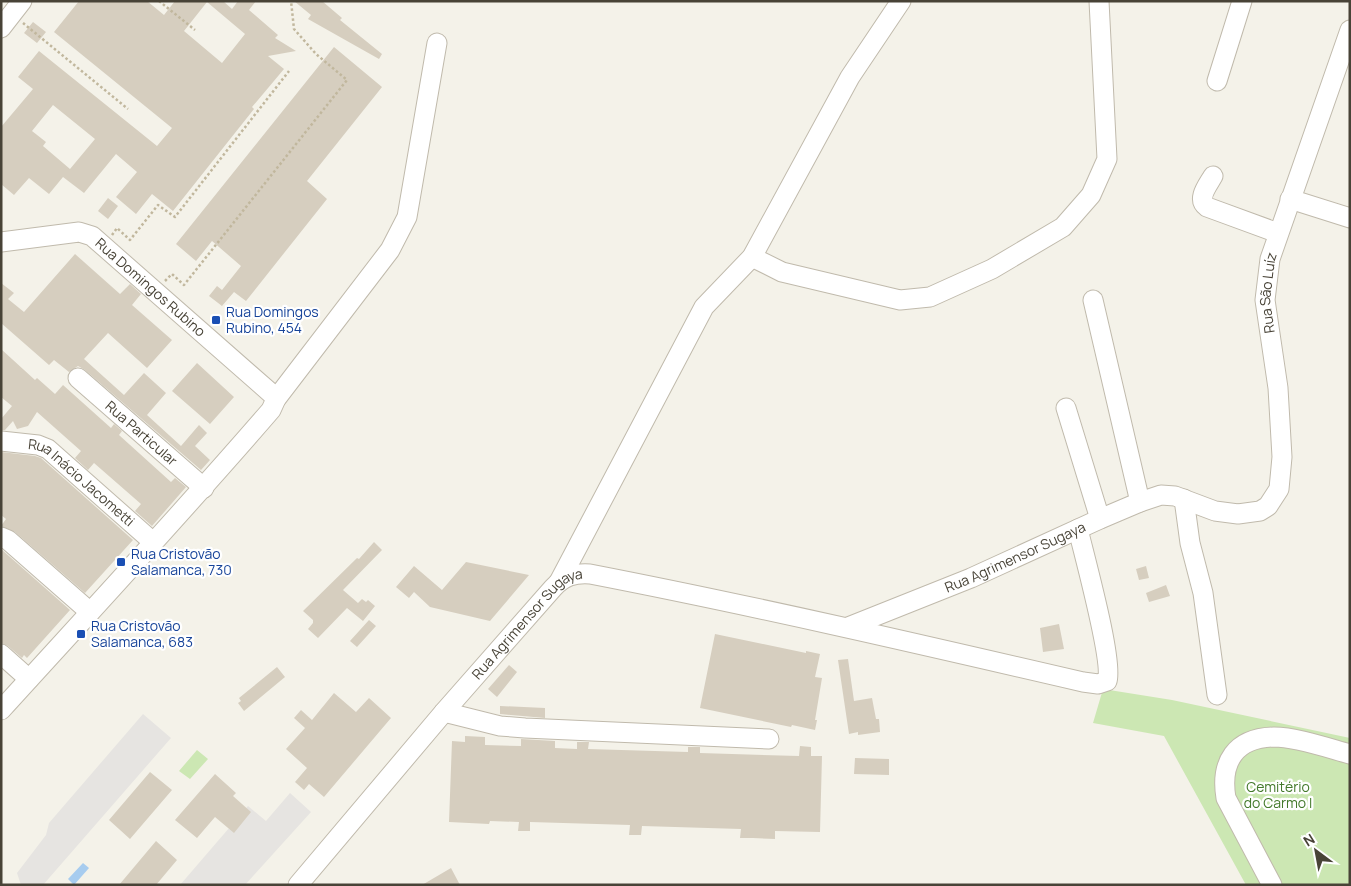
<svg xmlns="http://www.w3.org/2000/svg" width="1351" height="886" font-family="Manrope,sans-serif">
<rect width="100%" height="100%" fill="#f4f2e9"/>
<path fill="#cce7b3" d="M 1103,689 L 1172,700 L 1350,738 L 1350,885 L 1246,885 L 1164,736 L 1093,723 Z
M 197,750 L 208,759 L 190,779 L 179,771 Z"/>
<path fill="#e6e4e1" d="M 143,714 L 171,738 L 43,885 L 21,885 L 17,873 L 46,835 L 49,823 Z
M 290,793 L 311,812 L 245,885 L 180,885 L 248,806 L 266,821 Z"/>
<path fill="#a7ccef" d="M 83,863 L 89,868 L 74,885 L 68,879 Z"/>
<path fill="#d6cebf" fill-rule="evenodd" d="M 79,1 L 147,1 L 164,15 L 175,1 L 223,1 L 232,9 L 238,1 L 256,1 L 249,10 L 278,35 L 275,38 L 296,51 L 268,56 L 284,69 L 252,107 L 254,109 L 173,211 L 152,194 L 136,214 L 116,197 L 137,172 L 116,154 L 84,193 L 63,177 L 49,194 L 29,178 L 14,195 L 1,184 L 1,127 L 33,89 L 18,77 L 39,51 L 157,146 L 172,128 L 54,32 ZM 207,2 L 245,34 L 222,63 L 184,31 ZM 53,105 L 95,139 L 70,169 L 43,146 L 46,142 L 32,131 Z
M 294,1 L 322,1 L 342,18 L 340,20 L 382,54 L 379,59 L 308,19 L 311,15 Z
M 33,22 L 46,32 L 37,43 L 24,33 Z
M 334,47 L 382,87 L 307,181 L 327,199 L 246,301 L 234,292 L 222,306 L 209,296 L 217,286 L 222,290 L 241,266 L 212,241 L 196,261 L 176,244 Z
M 108,198 L 118,206 L 108,219 L 98,211 Z
M 75,254 L 120,294 L 130,284 L 141,294 L 132,305 L 172,340 L 147,368 L 108,333 L 84,359 L 124,395 L 144,373 L 166,393 L 147,415 L 181,446 L 199,425 L 207,433 L 195,446 L 210,460 L 201,470 L 85,370 L 78,366 L 69,372 L 54,360 L 49,365 L 1,323 L 1,283 L 14,293 L 8,299 L 24,312 Z
M 1,349 L 35,380 L 37,378 L 55,394 L 63,385 L 111,428 L 114,424 L 122,431 L 119,435 L 171,482 L 175,478 L 186,487 L 152,526 L 135,511 L 141,504 L 94,463 L 88,470 L 75,458 L 81,451 L 37,412 L 28,426 L 17,429 L 13,421 L 5,430 L 1,430 L 1,419 L 12,406 L 1,397 Z
M 197,363 L 234,397 L 210,424 L 172,391 Z
M 1,452 L 35,456 L 41,458 L 133,540 L 85,593 L 15,532 L 1,526 L 6,519 L 1,515 Z
M 374,542 L 382,550 L 343,590 L 358,603 L 362,599 L 366,602 L 368,600 L 375,606 L 363,621 L 347,608 L 318,638 L 308,629 L 313,623 L 313,620 L 303,611 L 357,558 L 359,559 Z
M 1,549 L 70,610 L 27,658 L 24,655 L 22,658 L 8,646 L 1,643 Z
M 466,562 L 529,575 L 490,621 L 430,607 L 414,592 L 409,598 L 396,587 L 414,566 L 442,590 Z
M 1146,566 L 1149,578 L 1139,580 L 1136,569 Z
M 1166,585 L 1170,596 L 1149,602 L 1146,593 Z
M 369,620 L 376,626 L 357,647 L 350,641 Z
M 1059,624 L 1064,649 L 1043,652 L 1040,628 Z
M 715,634 L 806,653 L 806,651 L 820,654 L 815,677 L 822,678 L 815,720 L 817,720 L 815,730 L 792,725 L 791,727 L 700,708 Z
M 848,659 L 854,701 L 872,698 L 876,719 L 879,719 L 880,732 L 858,735 L 858,732 L 849,734 L 838,660 Z
M 509,665 L 517,672 L 497,697 L 488,689 Z
M 277,667 L 285,677 L 244,711 L 238,703 L 241,701 L 239,698 Z
M 334,693 L 356,712 L 369,698 L 391,718 L 324,797 L 309,784 L 304,790 L 295,782 L 307,768 L 286,749 L 305,728 L 294,718 L 301,710 L 312,720 Z
M 500,706 L 545,708 L 545,718 L 500,714 Z
M 465,736 L 485,737 L 485,745 L 521,746 L 521,739 L 555,741 L 555,748 L 577,749 L 577,742 L 589,742 L 588,749 L 688,752 L 688,747 L 700,747 L 700,753 L 799,756 L 800,746 L 811,747 L 811,756 L 822,756 L 820,832 L 775,831 L 775,839 L 753,838 L 740,838 L 741,829 L 642,826 L 641,835 L 629,835 L 630,825 L 530,822 L 530,831 L 518,831 L 519,822 L 490,821 L 489,824 L 449,822 L 452,741 L 465,742 Z
M 855,758 L 889,759 L 889,775 L 854,774 Z
M 150,772 L 172,790 L 130,839 L 109,820 Z
M 215,774 L 236,793 L 233,796 L 251,812 L 234,833 L 215,817 L 197,838 L 175,820 Z
M 156,841 L 177,860 L 156,885 L 119,885 Z
M 451,868 L 460,885 L 422,885 Z"/>
<g fill="none" stroke-linecap="round" stroke-linejoin="round">
<g stroke="#c0baac" stroke-width="21">
<g id="minor">
<path d="M 1,28 L 22,1"/>
<path d="M 1217,81 L 1242,1"/>
<path d="M 1213,176 C 1208,185 1196,199 1207,207 L 1278,233"/>
<path d="M 1290,199 L 1350,218"/>
<path id="s1" d="M 1,242 L 79,232 L 92,236 L 273,395 L 276,399"/>
<path d="M 752,257 L 782,272 L 900,300 L 930,297 L 992,269 L 1063,227 L 1091,195 L 1107,159 L 1099,1"/>
<path d="M 1093,300 L 1140,502"/>
<path id="s2" d="M 78,378 L 204,488"/>
<path d="M 1066,408 L 1100,519"/>
<path id="s3" d="M 1,441 L 38,445 L 48,449 L 153,542"/>
<path d="M 1184,499 L 1190,543 L 1203,593 L 1217,695"/>
<path d="M 1,537 L 8,540 L 90,612"/>
<path d="M 559,582 L 704,307 L 752,257 L 850,77 L 901,1"/>
<path id="s4" d="M 848,627 L 971,578 L 1100,519 L 1140,502 L 1161,495 L 1175,496 L 1215,511 L 1238,514 L 1260,511 L 1268,506 L 1279,489 L 1282,457 L 1278,388 L 1265,300 L 1270,259 L 1350,30"/>
<path d="M 1,654 L 29,679"/>
<path d="M 1,710 C 92,610 183,512 271,410 L 276,399 L 390,250 L 407,217 L 437,43"/>
<path d="M 444,712 L 500,726 L 525,728 L 769,739"/>
<path id="s5" d="M 298,885 L 444,712 L 553,588 C 564,576 574,573 590,574 C 755,606 919,644 1083,682 L 1098,684 L 1107,681 C 1114,663 1084,555 1078,529"/>
<path d="M 1272,885 L 1226,798 C 1220,762 1235,738 1274,737 C 1296,737 1328,748 1350,754"/>
</g>
</g>
<path stroke="#c1b79d" stroke-width="2.5" stroke-dasharray="2.5 2.5" stroke-linecap="butt" d="M 159,1 L 195,30
M 23,23 L 128,109
M 112,235 L 117,228 L 130,240 L 158,205 L 175,217 L 289,71
M 165,281 L 172,274 L 184,285 L 347,80 L 316,54 L 294,29 L 291,1"/>
<use href="#minor" stroke="#fff" stroke-width="19"/>
</g>
<g fill="#1a4fb4" stroke="#fff" stroke-width="2">
<rect x="211" y="315" width="10" height="10" rx="2.5"/>
<rect x="116" y="557" width="10" height="10" rx="2.5"/>
<rect x="76" y="629" width="10" height="10" rx="2.5"/>
</g>
<g text-anchor="middle" stroke-width="4.5" stroke-linejoin="round" paint-order="stroke">
<g font-size="14" fill="#484337" stroke="#fff">
<text dy="5" stroke="none"><textPath href="#s1" startOffset="170">Rua Domingos Rubino</textPath></text>
<text dy="5" stroke="none"><textPath href="#s4" startOffset="669">Rua São Luíz</textPath></text>
<text dy="5" stroke="none"><textPath href="#s2" startOffset="84">Rua Particular</textPath></text>
<text dy="5" stroke="none"><textPath href="#s3" startOffset="94">Rua Inácio Jacometti</textPath></text>
<text dy="5" stroke="none"><textPath href="#s4" startOffset="181">Rua Agrimensor Sugaya</textPath></text>
<text dy="5" stroke="none"><textPath href="#s5" startOffset="349">Rua Agrimensor Sugaya</textPath></text>
</g>
<g font-size="14" fill="#164399" stroke="#fff" text-anchor="start">
<text x="226" y="317">Rua Domingos<tspan x="226" dy="16">Rubino, 454</tspan></text>
<text x="131" y="559">Rua Cristovão<tspan x="131" dy="16">Salamanca, 730</tspan></text>
<text x="91" y="631">Rua Cristovão<tspan x="91" dy="16">Salamanca, 683</tspan></text>
</g>
<g font-size="14" fill="#43792b" stroke="#fff">
<text x="1278" y="792">Cemitério<tspan x="1278" dy="16">do Carmo I</tspan></text>
</g>
</g>
<rect width="1351" height="886" fill="none" stroke="#484337" stroke-width="5"/>
<g transform="translate(1316 851) rotate(328)" stroke="#ffffff" stroke-width="4" paint-order="stroke">
<path d="M0-4L9 19L0 12L-9 19Z" fill="#484337"/>
<text y="-8" font-size="14" font-weight="bold" text-anchor="middle" fill="#484337">N</text>
</g>
</svg>
